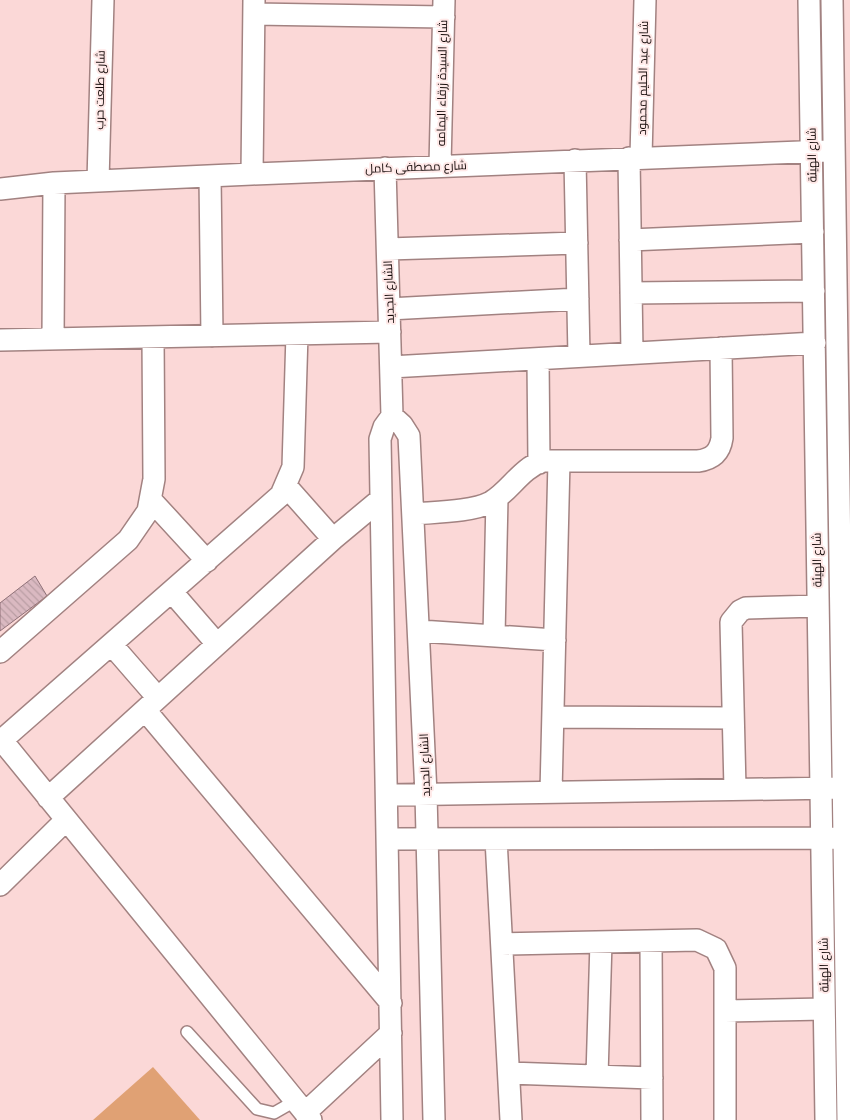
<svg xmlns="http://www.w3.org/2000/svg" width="850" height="1120" font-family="'Open Sans',Cairo,sans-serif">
<defs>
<pattern id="building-back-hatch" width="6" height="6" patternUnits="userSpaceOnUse" patternTransform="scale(1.25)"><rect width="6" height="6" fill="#dab9c1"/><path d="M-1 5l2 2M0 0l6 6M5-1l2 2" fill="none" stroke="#ba9ea4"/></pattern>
</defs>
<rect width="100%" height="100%" fill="#fbd8d7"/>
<path fill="#e0a174" d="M 153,1067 L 200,1120 L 93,1120 Z"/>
<path fill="url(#building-back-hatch)" stroke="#8f7178" d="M 35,576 L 47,596 L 0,631 L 0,603 Z"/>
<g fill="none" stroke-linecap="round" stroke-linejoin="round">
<g stroke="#a28281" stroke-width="14">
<path id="service" d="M 187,1032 L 257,1109 L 274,1113 L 295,1101"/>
</g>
<g stroke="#a28281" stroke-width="24">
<path id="minor" d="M 809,0 L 826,1120
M 832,0 L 848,1120
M 254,14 L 444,17
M 641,157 L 645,0
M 629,158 L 632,353
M 575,160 L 579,356
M 440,165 L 444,0
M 385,168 L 392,416 L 384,427 L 380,439 L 392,1120
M 252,174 L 254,0
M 210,176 L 212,336
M 98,181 L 103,0
M 0,189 L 54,183 L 252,174 L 826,151
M 630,240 L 813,232
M 388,249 L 577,243
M 631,293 L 814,291
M 389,309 L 578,299
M 53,339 L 54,183
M 0,340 L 390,332
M 538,359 L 539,463
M 391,367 L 815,343
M 392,416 L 402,425 L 409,436 L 426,794 L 434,1120
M 286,486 L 333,539
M 151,500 L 207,561
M 413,514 C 435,512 472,512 491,502 C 510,491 521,468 543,461 L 698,461 C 713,459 720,452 722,438 L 721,348
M 172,592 L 217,644
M 420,631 L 555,640
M 494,636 L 497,498
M 112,645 L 158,698
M 0,652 L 128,540 L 148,511 L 154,479 L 153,337
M 145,710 L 391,1003
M 553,717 L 732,718
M 0,738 L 311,1120
M 2,740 L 281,495 L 293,467 L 297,334
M 735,789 L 731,622 L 740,611 L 746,608 L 818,606
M 551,792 L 559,461
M 387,795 L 835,788
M 48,798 L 333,539 L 381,499
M 388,839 L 835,838
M 496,839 L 511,1120
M 0,885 L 66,820
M 651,941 L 652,1120
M 502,944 L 697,940 L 716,949 L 725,968 L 725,1120
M 725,1011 L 824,1009
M 509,1073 L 652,1078
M 597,1076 L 601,942
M 305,1113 L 391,1033"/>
</g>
<use href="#service" stroke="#fff" stroke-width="11"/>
<use href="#minor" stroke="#fff" stroke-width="21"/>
</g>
<g text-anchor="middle" stroke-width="4" stroke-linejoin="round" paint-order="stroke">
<g font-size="12" fill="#150a09" stroke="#ffe9e8">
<text transform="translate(643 78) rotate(-89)" y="4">شارع عبد الحليم محمود</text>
<text transform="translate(442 83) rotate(-89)" y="4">شارع السيدة زرقاء اليمامه</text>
<text transform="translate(100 90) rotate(-89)" y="4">شارع طلعت حرب</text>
<text transform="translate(812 155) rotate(-91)" y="4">شارع الهيئة</text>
<text transform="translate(416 167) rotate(-2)" y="4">شارع مصطفى كامل</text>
<text transform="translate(389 292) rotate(-92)" y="4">الشارع الجديد</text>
<text transform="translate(817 560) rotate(-91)" y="4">شارع الهيئة</text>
<text transform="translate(425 765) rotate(-92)" y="4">الشارع الجديد</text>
<text transform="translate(824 965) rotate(-91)" y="4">شارع الهيئة</text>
</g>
</g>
</svg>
